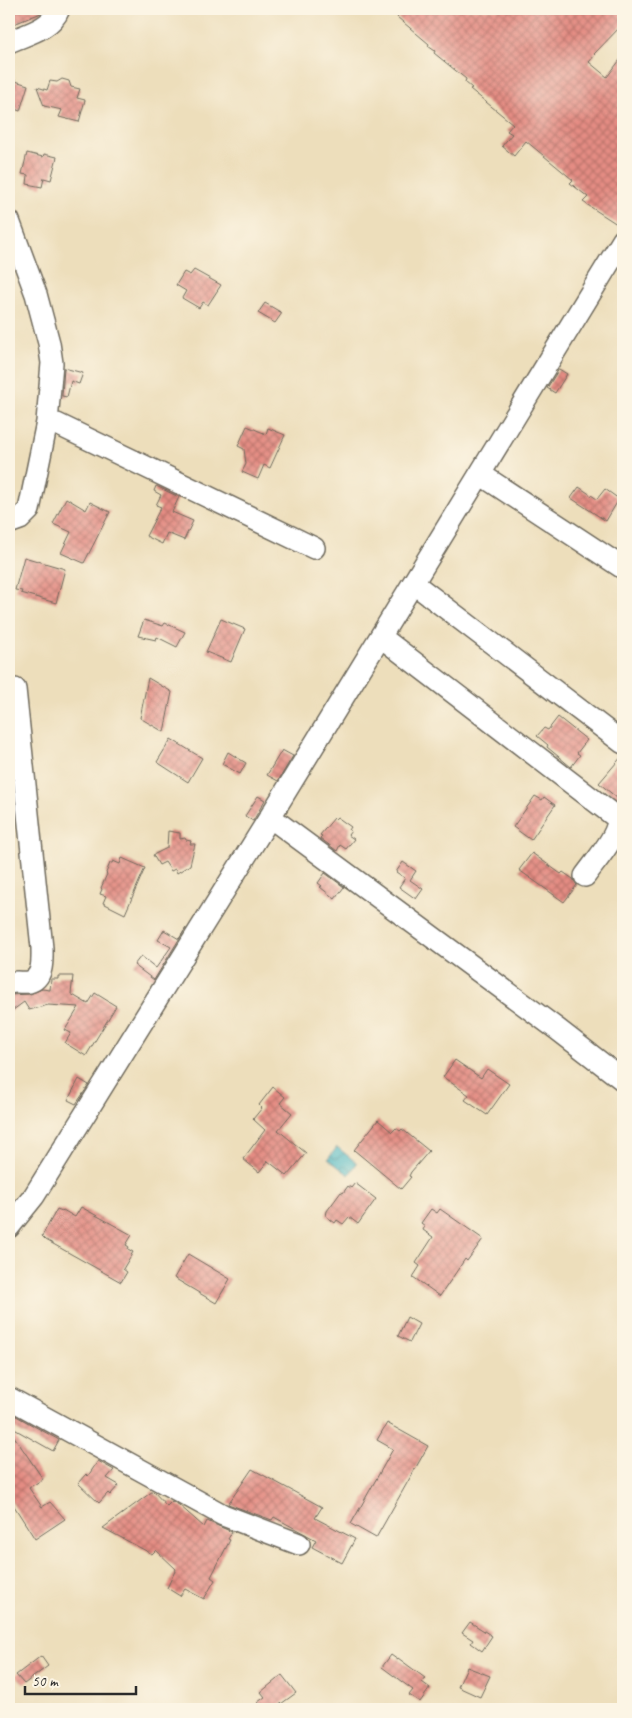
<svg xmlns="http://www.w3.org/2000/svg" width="632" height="1718" font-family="Caveat,sans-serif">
<defs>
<pattern id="water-waves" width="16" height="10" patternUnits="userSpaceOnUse" patternTransform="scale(1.25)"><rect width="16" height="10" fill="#49b7c3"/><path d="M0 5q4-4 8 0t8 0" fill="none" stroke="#3d959f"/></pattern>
<pattern id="building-cross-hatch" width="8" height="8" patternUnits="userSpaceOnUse" patternTransform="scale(1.25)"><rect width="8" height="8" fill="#e48c83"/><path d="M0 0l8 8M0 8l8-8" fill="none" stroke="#b9736b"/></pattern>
</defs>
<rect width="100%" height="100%" fill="#fcf5e5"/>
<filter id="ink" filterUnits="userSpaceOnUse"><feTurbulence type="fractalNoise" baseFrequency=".02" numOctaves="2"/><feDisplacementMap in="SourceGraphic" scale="10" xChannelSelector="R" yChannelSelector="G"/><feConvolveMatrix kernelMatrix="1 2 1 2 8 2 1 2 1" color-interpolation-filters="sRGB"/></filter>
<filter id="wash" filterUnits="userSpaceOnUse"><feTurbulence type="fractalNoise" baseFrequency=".0096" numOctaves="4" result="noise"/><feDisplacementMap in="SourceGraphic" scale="20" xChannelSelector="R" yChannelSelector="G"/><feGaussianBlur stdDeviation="1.12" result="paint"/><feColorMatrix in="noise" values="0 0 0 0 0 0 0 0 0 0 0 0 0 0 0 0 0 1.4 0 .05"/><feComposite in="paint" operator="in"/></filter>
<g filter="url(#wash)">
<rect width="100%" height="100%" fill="#eddebb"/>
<path fill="url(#water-waves)" stroke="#3a7177" d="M 337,1147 L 357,1163 L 349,1175 L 328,1159 Z"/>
<g id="blocks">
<path fill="url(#building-cross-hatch)" d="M 9,9 L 45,9 L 41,13 L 9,26 Z
M 390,9 L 623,9 L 623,24 L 594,54 L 595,55 L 589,62 L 607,77 L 623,56 L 623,228 L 583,202 L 588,197 L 570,183 L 573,180 L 526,141 L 514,156 L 502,146 L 512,134 L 507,131 L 513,124 L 470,89 L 472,88 L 465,82 L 466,79 L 434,53 L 435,51 L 428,46 L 429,44 L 397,17 L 398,16 Z
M 9,79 L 28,85 L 20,111 L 9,107 Z
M 62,79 L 69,81 L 71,87 L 80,89 L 77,98 L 85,100 L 79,122 L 59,117 L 62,110 L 44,106 L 37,87 L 47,90 L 50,81 L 57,82 Z
M 27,153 L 43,157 L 44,154 L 57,157 L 51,180 L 44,178 L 42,187 L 27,184 L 28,175 L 22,174 Z
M 194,270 L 221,285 L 208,305 L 203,302 L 199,308 L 182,298 L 186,291 L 176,285 L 184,272 L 190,275 Z
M 265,303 L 282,313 L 275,323 L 258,313 Z
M 64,368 L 83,373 L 79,384 L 71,381 L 67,397 L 62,396 Z
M 559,369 L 567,374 L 555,393 L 547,388 Z
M 247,426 L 266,434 L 268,428 L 285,435 L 270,468 L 264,465 L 258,479 L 242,472 L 246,464 L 244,449 L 238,446 Z
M 156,486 L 179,497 L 172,512 L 193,521 L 184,540 L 167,533 L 162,544 L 146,536 L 161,507 L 156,505 L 161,495 L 154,491 Z
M 579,487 L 597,499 L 605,489 L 619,499 L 606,521 L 571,498 Z
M 66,498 L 86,510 L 90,502 L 110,512 L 84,563 L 61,553 L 71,532 L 53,524 Z
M 24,557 L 65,569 L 56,603 L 21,593 L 22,591 L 15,590 Z
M 221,619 L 245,629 L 231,662 L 206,652 Z
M 144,620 L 163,626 L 165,623 L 185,632 L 177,647 L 157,637 L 156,640 L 138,636 Z
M 148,678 L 172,692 L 164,732 L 140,718 Z
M 558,717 L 587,740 L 577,753 L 580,755 L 571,767 L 547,747 L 548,745 L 537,736 L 544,728 L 548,730 Z
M 171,739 L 202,758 L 188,782 L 157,762 Z
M 282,750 L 293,756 L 278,781 L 267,775 Z
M 228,752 L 246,763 L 240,774 L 222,764 Z
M 623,755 L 623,803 L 599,783 Z
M 258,796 L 265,800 L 253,821 L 245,816 Z
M 535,796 L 542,800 L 544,797 L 555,805 L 531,840 L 513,827 Z
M 337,817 L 351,827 L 349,830 L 351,831 L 348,835 L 354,839 L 346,849 L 340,845 L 337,851 L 320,838 L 322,836 L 320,835 L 334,818 L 335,819 Z
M 168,831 L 180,833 L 180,839 L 185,838 L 186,840 L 191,841 L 190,844 L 195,844 L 190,865 L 177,873 L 175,869 L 171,871 L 165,862 L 159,865 L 153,855 L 167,848 Z
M 532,853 L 561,874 L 563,872 L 573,879 L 577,885 L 564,902 L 519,870 Z
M 122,858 L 145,868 L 125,914 L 103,903 L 106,896 L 100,894 L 102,889 L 101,888 L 107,874 L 106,873 L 110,863 L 112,863 L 113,861 L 120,864 Z
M 403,862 L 416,871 L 410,880 L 423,889 L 416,899 L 399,887 L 405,878 L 396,872 Z
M 325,873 L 344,887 L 335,899 L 320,887 L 322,886 L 318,883 Z
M 186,928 L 154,980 L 134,965 L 141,956 L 156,968 L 171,947 L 158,940 L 164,930 L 179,939 Z
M 58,976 L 73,976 L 71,994 L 88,1004 L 95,993 L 116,1006 L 86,1056 L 65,1043 L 71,1033 L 65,1030 L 79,1007 L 48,1005 L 29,1010 L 24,1002 L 9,1013 L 9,995 L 30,994 L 42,989 L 50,990 L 51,979 L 58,979 Z
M 455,1060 L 481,1078 L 487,1069 L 509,1084 L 487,1115 L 465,1100 L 469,1095 L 443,1077 Z
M 79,1079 L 89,1085 L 76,1104 L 68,1100 Z
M 273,1087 L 285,1097 L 280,1103 L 292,1113 L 278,1130 L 306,1153 L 287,1176 L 268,1161 L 259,1172 L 243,1159 L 265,1130 L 253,1119 L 262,1108 L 259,1105 Z
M 378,1120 L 392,1132 L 396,1128 L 400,1131 L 402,1129 L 429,1151 L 411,1172 L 409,1176 L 411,1177 L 401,1189 L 354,1150 Z
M 355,1183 L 376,1199 L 358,1224 L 349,1217 L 343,1224 L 337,1220 L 335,1223 L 326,1216 L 327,1211 L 341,1192 L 343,1193 L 348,1186 L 351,1188 Z
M 81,1207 L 132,1235 L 126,1245 L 129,1247 L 128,1249 L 133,1252 L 123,1269 L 127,1272 L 121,1282 L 46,1240 L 42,1236 L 57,1209 L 62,1211 L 63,1210 L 75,1217 Z
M 431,1209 L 437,1213 L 440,1209 L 483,1239 L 467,1261 L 465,1259 L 440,1296 L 413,1277 L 420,1266 L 416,1263 L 433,1237 L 423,1230 L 425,1226 L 421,1223 Z
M 188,1254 L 230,1279 L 216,1303 L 174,1278 Z
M 407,1317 L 419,1324 L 410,1342 L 398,1336 Z
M 9,1412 L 59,1440 L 53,1451 L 9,1426 Z
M 387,1423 L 428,1446 L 376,1538 L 351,1524 L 393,1449 L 377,1440 Z
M 9,1429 L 43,1479 L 29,1488 L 42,1507 L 50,1502 L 65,1519 L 35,1539 L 9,1498 Z
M 98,1461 L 114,1470 L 107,1478 L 119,1485 L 110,1495 L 108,1493 L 99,1503 L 78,1483 L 86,1474 L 88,1476 Z
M 252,1469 L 322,1507 L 315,1518 L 355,1539 L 342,1563 L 312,1547 L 316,1540 L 274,1517 L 272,1520 L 228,1504 Z
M 153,1491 L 167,1506 L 172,1501 L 179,1505 L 204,1527 L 207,1521 L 232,1532 L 228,1539 L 230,1540 L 211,1577 L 215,1580 L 204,1599 L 185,1589 L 180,1596 L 167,1588 L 176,1569 L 156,1550 L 152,1554 L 103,1528 Z
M 470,1622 L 492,1636 L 482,1651 L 471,1643 L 473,1640 L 462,1633 Z
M 391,1655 L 398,1660 L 398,1658 L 425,1678 L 422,1682 L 430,1688 L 420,1702 L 409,1695 L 413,1690 L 382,1667 Z
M 41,1656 L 48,1666 L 24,1684 L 16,1675 Z
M 467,1667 L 490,1676 L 480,1697 L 458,1687 Z
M 282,1675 L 296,1693 L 274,1709 L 264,1709 L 258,1702 L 265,1697 L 261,1692 Z"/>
</g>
</g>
<g filter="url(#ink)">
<use href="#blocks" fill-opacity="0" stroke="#6f6a5d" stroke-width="1"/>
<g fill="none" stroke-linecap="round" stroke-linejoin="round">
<g stroke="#6f6a5d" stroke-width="24">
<path id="minor" d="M 9,42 C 27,34 51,29 59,9
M 9,221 L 36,294 L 49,343 L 52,363 L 47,422 L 29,510 L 20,519 L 9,523
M 47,422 L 57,424 L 314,548
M 480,474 L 623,568
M 413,583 L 623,743
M 381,637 L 617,818 C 621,833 594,863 585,876
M 270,817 L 557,1029 L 623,1080
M 9,983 C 15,981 22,983 29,982 C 44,978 42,959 42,948 L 15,689
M 9,1227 L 34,1196 L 270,817 L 623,240
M 9,1398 L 223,1515 L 299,1544"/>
</g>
<use href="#minor" stroke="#fff" stroke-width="21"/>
</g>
</g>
<rect width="632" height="1718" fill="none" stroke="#fcf5e5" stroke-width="30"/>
<path d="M25 1686v8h111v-8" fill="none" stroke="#2b2b2b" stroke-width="2.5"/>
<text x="32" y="1686" font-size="15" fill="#2b2b2b" stroke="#fcf5e5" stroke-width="4" paint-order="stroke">50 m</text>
</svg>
